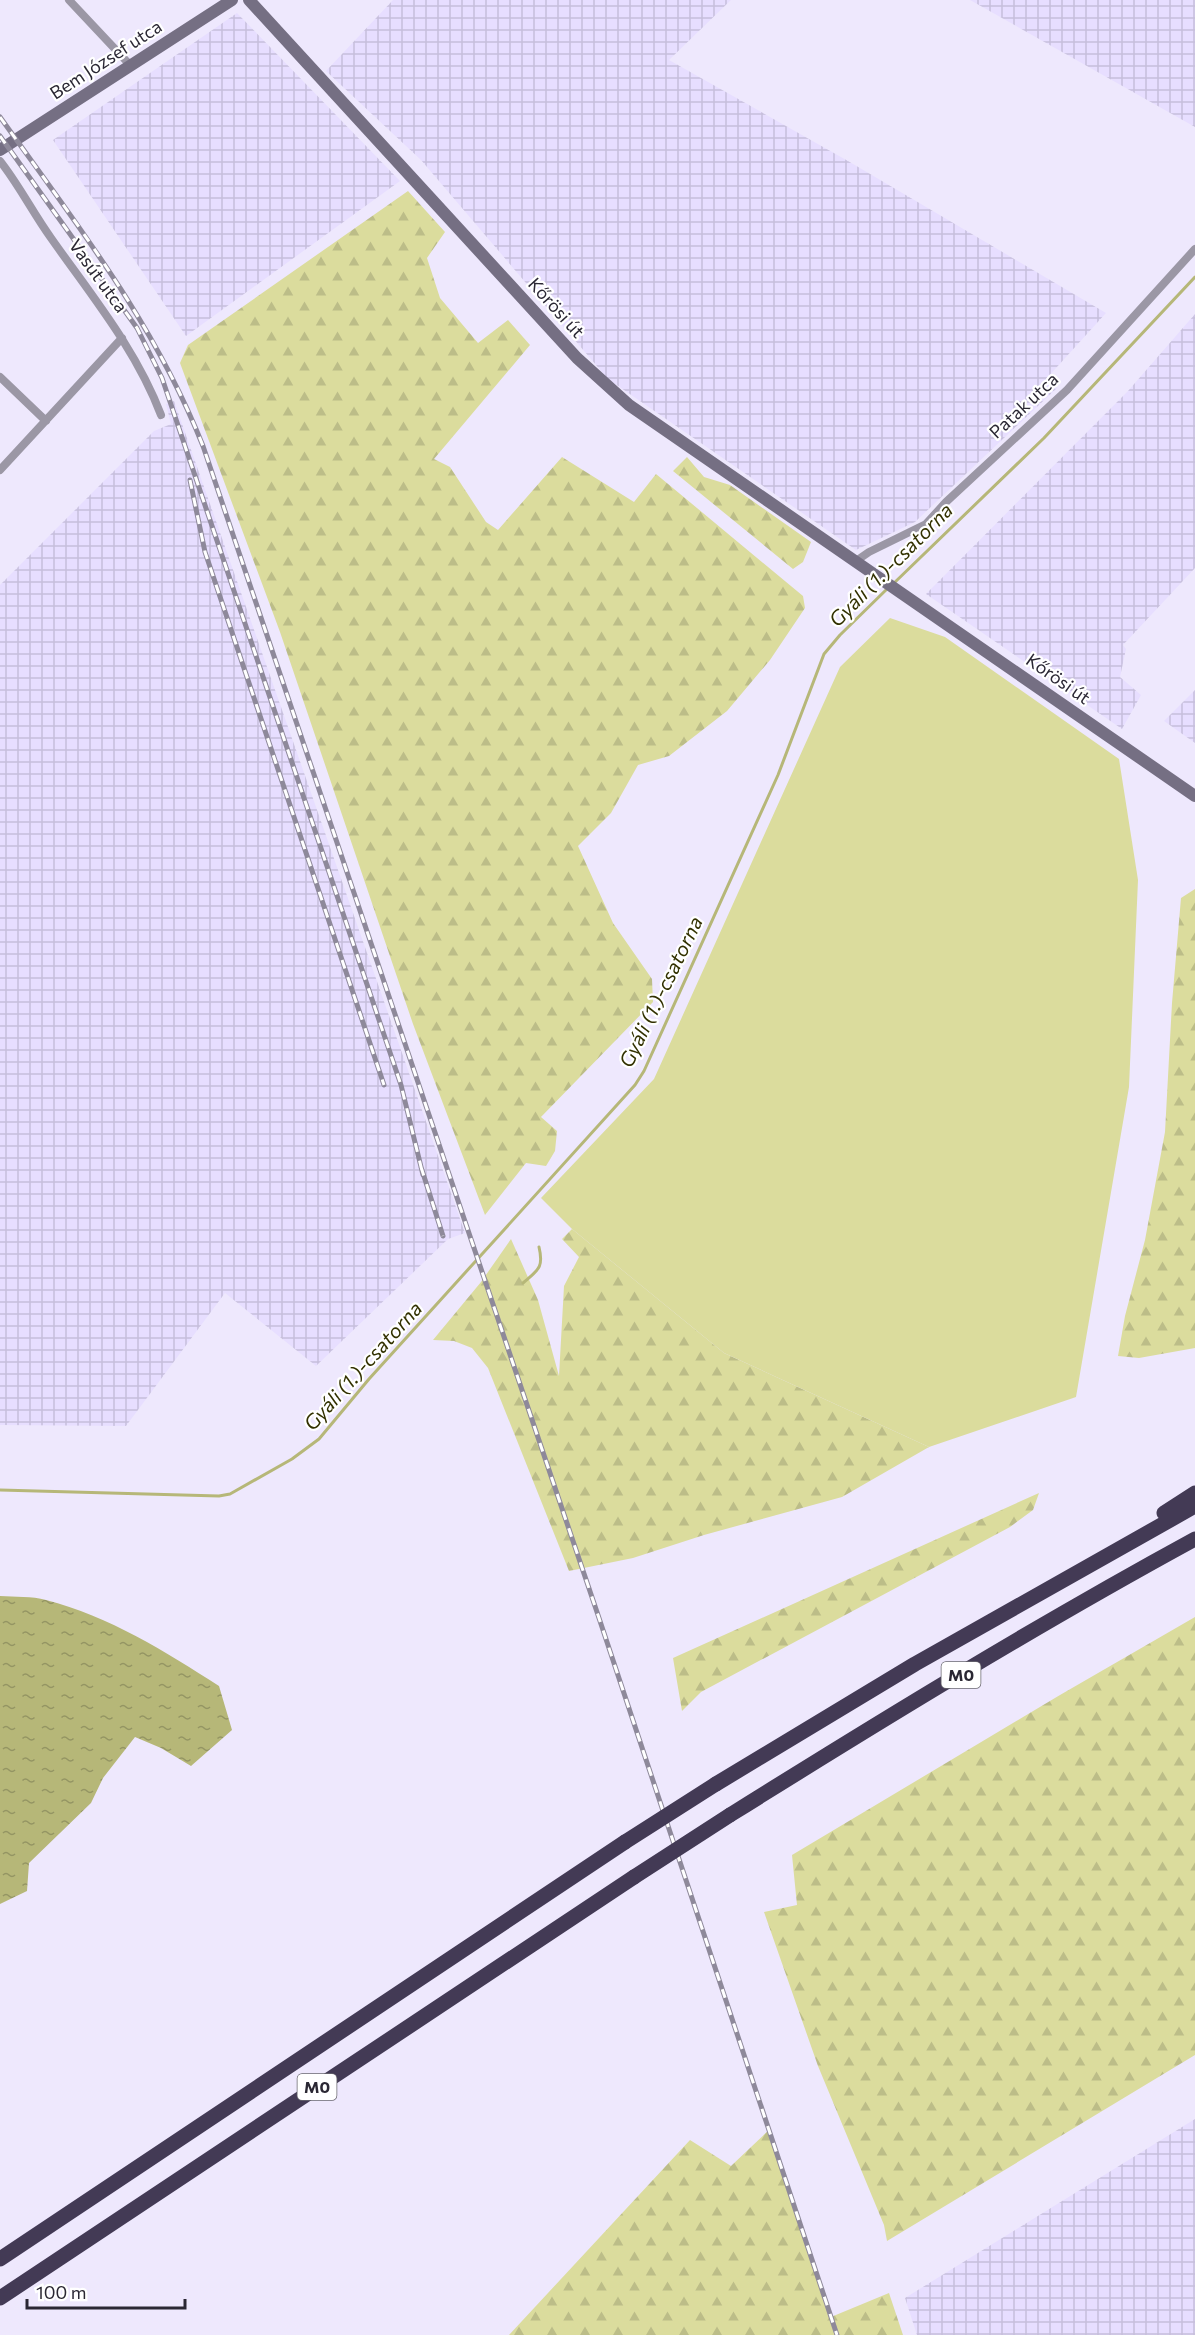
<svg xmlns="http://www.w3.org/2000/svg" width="1195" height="2335" font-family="Commissioner,sans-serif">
<defs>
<pattern id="industrial-grid" width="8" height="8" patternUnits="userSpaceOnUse" patternTransform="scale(1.5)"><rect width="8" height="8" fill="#e7deff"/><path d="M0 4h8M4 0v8" fill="none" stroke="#c6bedb"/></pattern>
<pattern id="forest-firs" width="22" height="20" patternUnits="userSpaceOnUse" patternTransform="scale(1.5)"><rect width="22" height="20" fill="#dbdc9d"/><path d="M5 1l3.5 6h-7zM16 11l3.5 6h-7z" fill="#bcbd88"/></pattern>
<pattern id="water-ripples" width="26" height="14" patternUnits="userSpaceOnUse" patternTransform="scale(1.5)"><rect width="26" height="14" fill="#b6b778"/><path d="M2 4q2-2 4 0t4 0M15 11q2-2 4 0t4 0" fill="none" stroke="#949563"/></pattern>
</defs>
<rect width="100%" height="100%" fill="#eee8fd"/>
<path fill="url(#industrial-grid)" d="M 393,0 L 731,0 L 669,60 L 848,161 L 1106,313 L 1047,378 L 1057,388 L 915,522 L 856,550 L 608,379 L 421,160 L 326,71 Z
M 970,0 L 1195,0 L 1195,127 Z
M 237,13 L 400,181 L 186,336 L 53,140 Z
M 1195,314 L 1195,568 L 1123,645 L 1126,649 L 1120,677 L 1141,695 L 1122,729 L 926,594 L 1128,391 Z
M 174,401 L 465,1233 L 448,1239 L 316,1366 L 225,1293 L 126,1426 L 0,1425 L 0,585 L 154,431 L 171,424 L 166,404 Z
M 1195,690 L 1195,743 L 1164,721 Z
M 1195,2119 L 1195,2335 L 917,2335 L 905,2298 Z"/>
<path fill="url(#forest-firs)" d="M 408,191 L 445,232 L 427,258 L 440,298 L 478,343 L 508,320 L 530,345 L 434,459 L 450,467 L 486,522 L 498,530 L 562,457 L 634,502 L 656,474 L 803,596 L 805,608 L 770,660 L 727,711 L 669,756 L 638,765 L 611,813 L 578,846 L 613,923 L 652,979 L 653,1002 L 541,1117 L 557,1131 L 555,1151 L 546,1166 L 526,1163 L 485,1215 L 413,1024 L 280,632 L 180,363 L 188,345 Z
M 687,457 L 704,477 L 730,485 L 811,542 L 803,562 L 793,569 L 673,471 Z
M 1195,889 L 1195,1348 L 1139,1358 L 1118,1356 L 1125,1316 L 1145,1240 L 1165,1132 L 1172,1003 L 1181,898 Z
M 572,1229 L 724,1353 L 929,1447 L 842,1497 L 704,1535 L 633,1558 L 569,1571 L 488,1368 L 472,1348 L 454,1341 L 433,1340 L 481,1282 L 511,1239 L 538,1300 L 559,1376 L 564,1286 L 579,1257 L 562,1239 Z
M 1039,1493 L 1033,1510 L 1010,1527 L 701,1692 L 682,1711 L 673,1658 Z
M 1195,1617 L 1195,2055 L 887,2241 L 884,2225 L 818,2066 L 764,1912 L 797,1905 L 792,1855 L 1060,1695 Z
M 770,2129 L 831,2317 L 889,2293 L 903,2335 L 509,2335 L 690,2140 L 731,2166 Z"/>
<path fill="#dbdc9d" d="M 890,618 L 945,637 L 1119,759 L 1138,880 L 1129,1087 L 1076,1397 L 929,1447 L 724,1353 L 572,1229 L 541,1198 L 654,1079 L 840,667 Z"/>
<path fill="url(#water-ripples)" d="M 0,1596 C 15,1597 32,1596 46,1600 C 109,1616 166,1652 219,1686 L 232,1730 L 191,1766 L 161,1748 L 135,1737 L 103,1778 L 91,1803 L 29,1863 L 27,1891 L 0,1904 Z"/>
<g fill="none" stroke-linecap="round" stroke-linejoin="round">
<path stroke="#b6b778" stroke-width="3" d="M 893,584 L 1044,438 L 1195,277
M 523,1283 C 538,1270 544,1268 539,1247
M 0,1490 L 219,1496 L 230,1494 L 292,1459 L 319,1439 L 369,1379 L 635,1085 L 644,1071 L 778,775 L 824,654 L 840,635 L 888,588"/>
<path stroke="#9b97a5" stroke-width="8" d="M 69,0 L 131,66
M 0,161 C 19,185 33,213 51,238 C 91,295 136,349 161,415
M 0,377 L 46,421
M 0,470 L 122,338
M 856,561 L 869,552 L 926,524 L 946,502 L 1067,390 L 1195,249"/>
<path stroke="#756f83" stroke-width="12" d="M 249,0 L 577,358 L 629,405 L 1195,796
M 0,150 L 232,0"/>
<path stroke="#433a55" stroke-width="15" d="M 1164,1513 L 1195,1493
M 716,1784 L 915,1664 L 1195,1506
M 730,1815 C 882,1720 1037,1625 1195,1539
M 0,2259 L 625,1842
M 0,2298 L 634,1877"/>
<g stroke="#8e899a" stroke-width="5">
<path id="rail" d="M 0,117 C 77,225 154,322 203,446 L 598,1615 L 837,2335
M 0,136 L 137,328 L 162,378 L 401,1085 L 423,1175
M 190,480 L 205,552 L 384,1085
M 421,1167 L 443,1236"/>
</g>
<use href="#rail" stroke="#fff" stroke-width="3" stroke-dasharray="9" stroke-linecap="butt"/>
<path stroke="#433a55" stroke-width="15" d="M 625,1842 L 716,1784
M 634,1877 L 730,1815"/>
</g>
<g text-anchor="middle" stroke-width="4.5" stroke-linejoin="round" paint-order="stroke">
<g fill="#fff" stroke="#6a6870" stroke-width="1.5">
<rect x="941.5" y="1662" width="39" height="26" rx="4.5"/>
<rect x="297.5" y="2074" width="39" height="26" rx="4.5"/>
</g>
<g font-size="16" font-weight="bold" fill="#2a2733">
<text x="961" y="1681">M0</text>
<text x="317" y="2093">M0</text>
</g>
<g font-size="18" fill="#2a2733" stroke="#fff">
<text transform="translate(106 60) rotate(-33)" y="6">Bem József utca</text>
<text transform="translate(98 276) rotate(54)" y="6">Vasút utca</text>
<text transform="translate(556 308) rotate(48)" y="6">Kőrösi út</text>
<text transform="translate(1024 406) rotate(-43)" y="6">Patak utca</text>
<text transform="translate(1058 679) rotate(35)" y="6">Kőrösi út</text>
</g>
<g font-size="20" font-style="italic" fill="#323100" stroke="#fff">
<text transform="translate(891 565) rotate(-45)" y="7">Gyáli (1.)-csatorna</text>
<text transform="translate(661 992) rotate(-64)" y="7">Gyáli (1.)-csatorna</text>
<text transform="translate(363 1366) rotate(-48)" y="7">Gyáli (1.)-csatorna</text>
</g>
</g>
<path d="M27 2299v9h158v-9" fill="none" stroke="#2a2733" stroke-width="3"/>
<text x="36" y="2299" font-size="18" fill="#2a2733" stroke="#ffffff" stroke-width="4.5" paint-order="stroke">100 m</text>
</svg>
